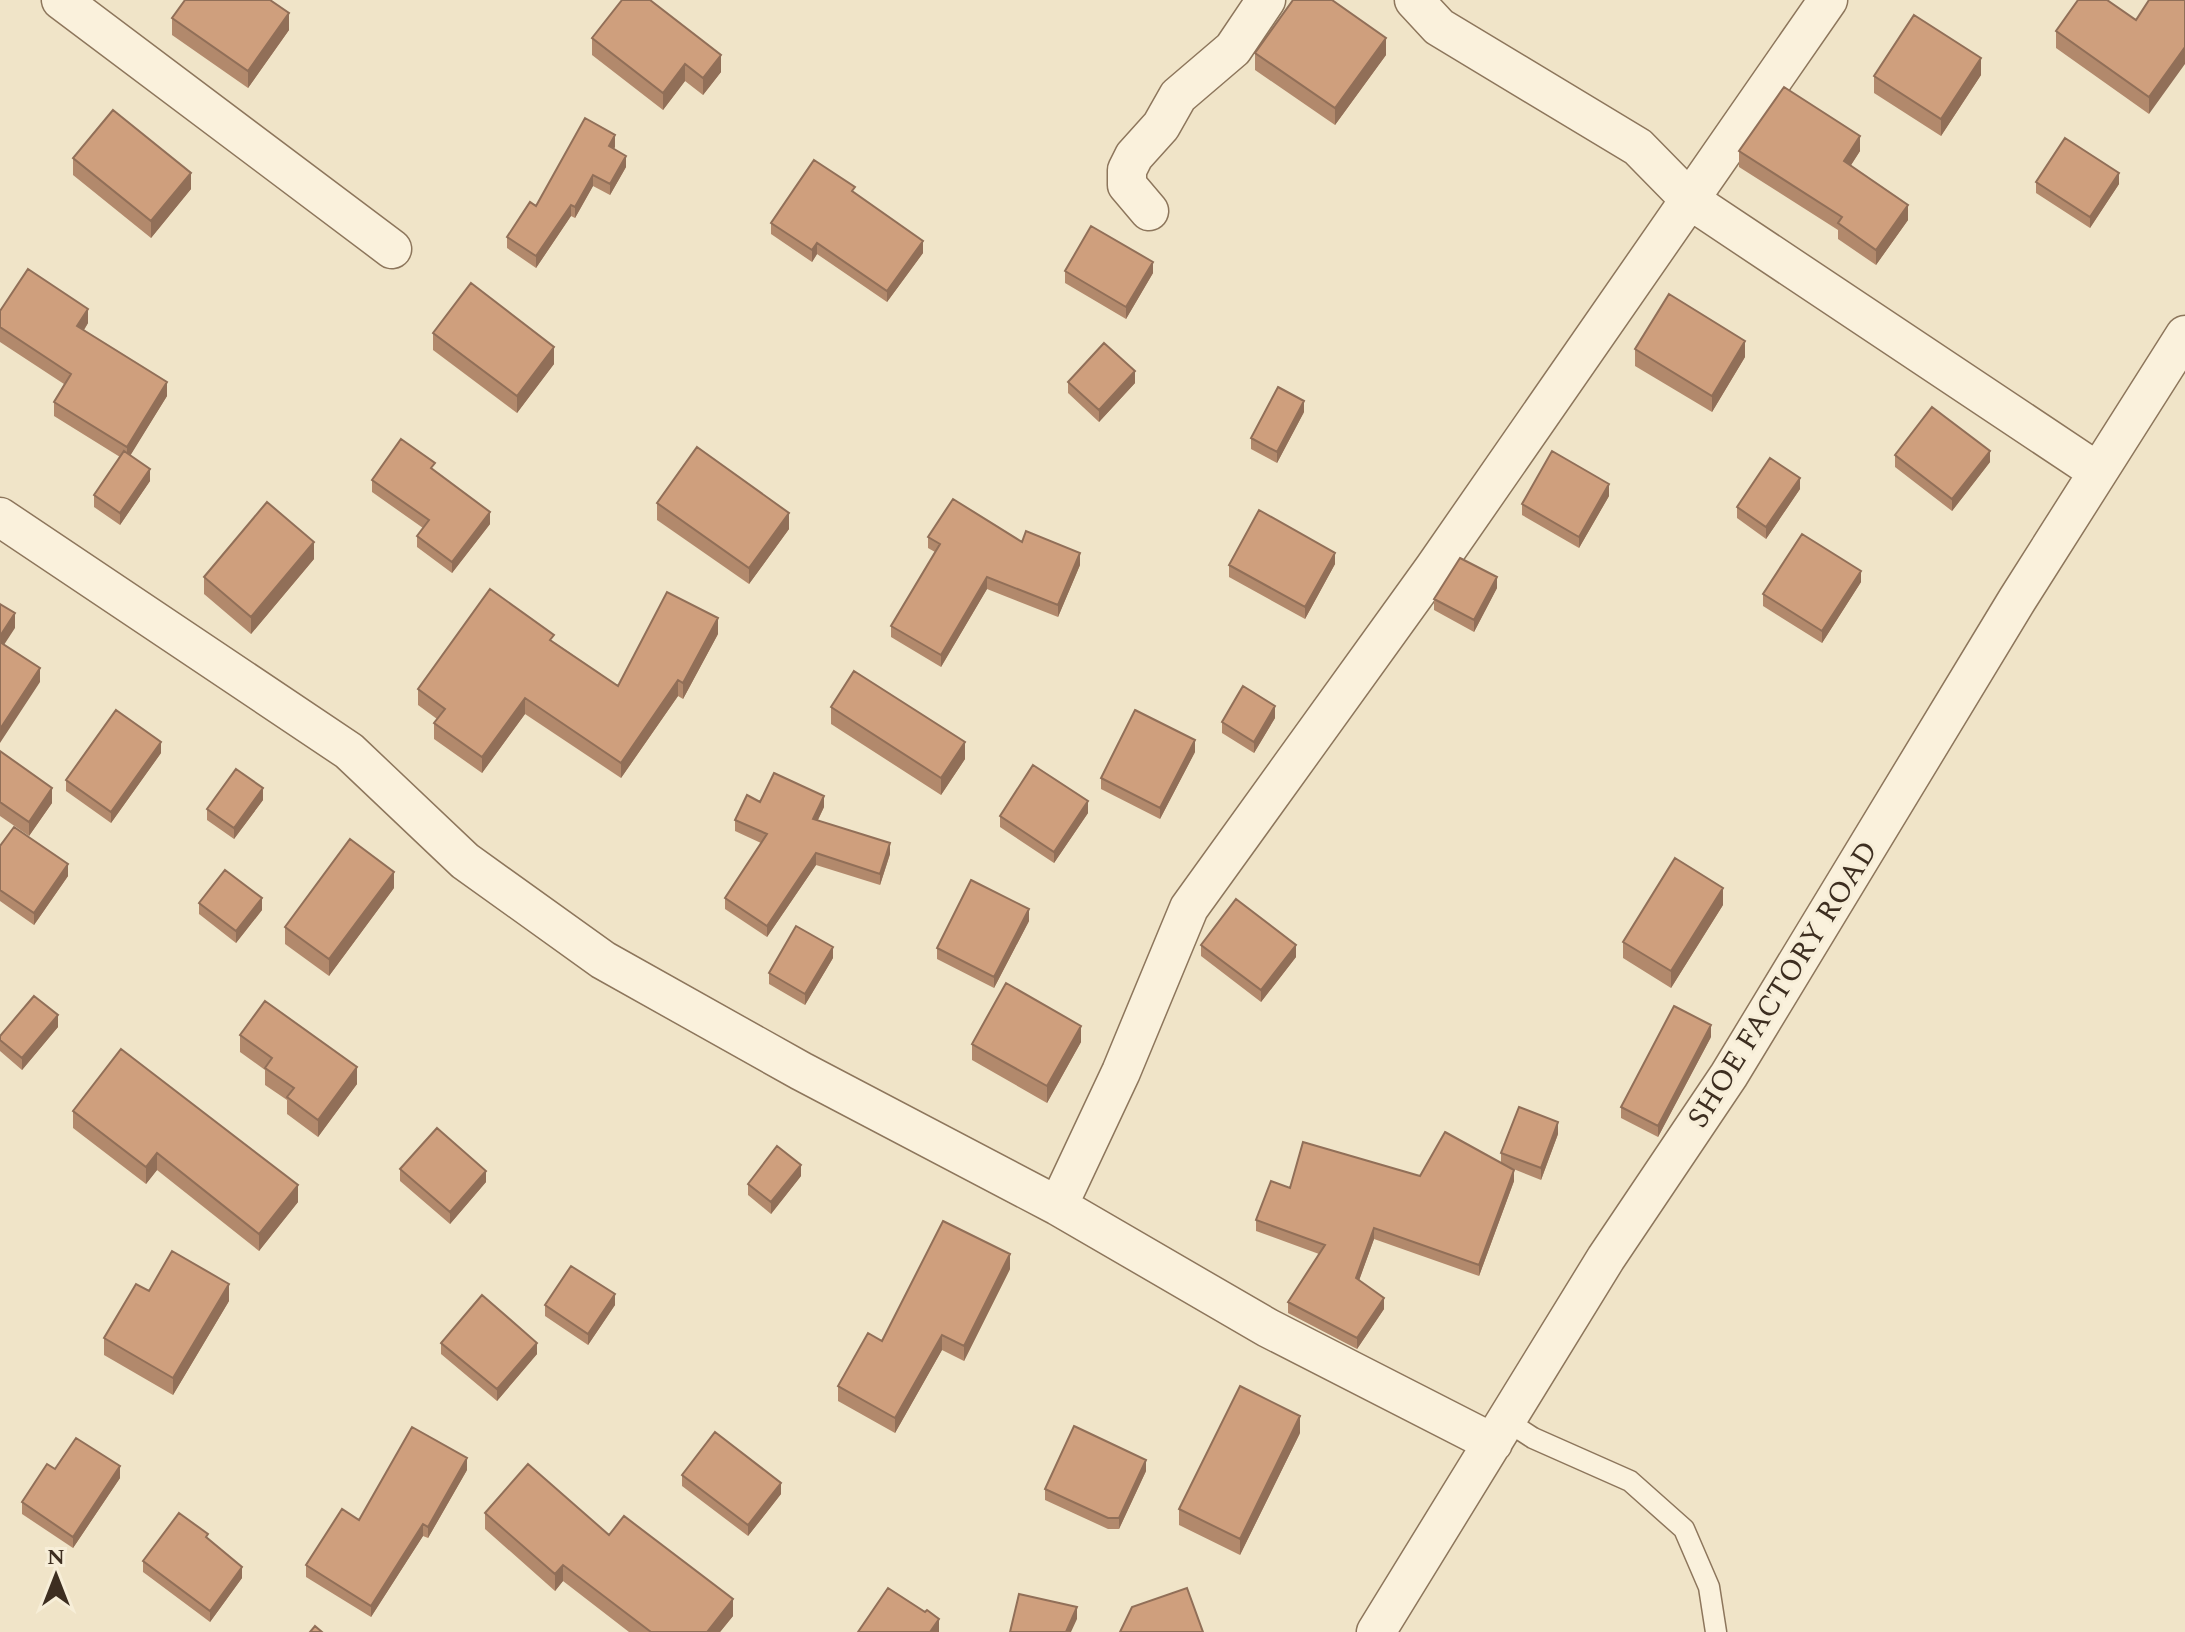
<svg xmlns="http://www.w3.org/2000/svg" width="2185" height="1632" font-family="Spectral,serif">
<rect width="100%" height="100%" fill="#f0e4c8"/>
<g fill="none" stroke-linecap="round" stroke-linejoin="round">
<g stroke="#8d765c" stroke-width="23">
<path id="service" d="M 1507,1421 L 1533,1438 L 1630,1481 L 1684,1529 L 1709,1587 L 1716,1632"/>
</g>
<g stroke="#8d765c" stroke-width="41">
<path id="minor" d="M 61,0 L 392,249
M 1414,0 L 1439,27 L 1638,147 L 1690,200 L 2098,472
M 1149,211 L 1127,185 L 1127,170 L 1134,156 L 1161,126 L 1178,96 L 1233,49 L 1266,0
M 0,517 L 349,751 L 465,861 L 603,960 L 801,1071 L 1058,1206 L 1268,1328 L 1493,1443
M 1058,1206 L 1121,1072 L 1189,908 L 1434,568 L 1828,0
M 1376,1632 L 1606,1258 L 1729,1075 L 2017,600 L 2185,335"/>
</g>
<use href="#service" stroke="#faf1dc" stroke-width="20"/>
<use href="#minor" stroke="#faf1dc" stroke-width="38"/>
</g>
<path fill="#b2896c" d="M 2149,0 L 2149,114 L 2056,48 L 2056,31 L 2136,20 Z
M 172,18 L 289,30 L 248,88 L 172,35 Z
M 592,38 L 721,72 L 703,95 L 685,81 L 663,110 L 592,55 Z
M 1255,53 L 1386,55 L 1335,125 L 1255,70 Z
M 1981,75 L 1941,136 L 1874,93 L 1874,76 Z
M 615,147 L 614,149 L 626,167 L 610,195 L 593,186 L 575,218 L 571,216 L 536,268 L 507,248 L 507,237 L 536,206 Z
M 1739,151 L 1860,151 L 1851,165 L 1908,220 L 1876,265 L 1838,239 L 1838,230 L 1739,167 Z
M 73,158 L 191,189 L 151,238 L 73,175 Z
M 2036,182 L 2119,184 L 2090,228 L 2036,193 Z
M 855,193 L 923,253 L 887,302 L 817,254 L 812,262 L 771,234 L 771,223 Z
M 1065,271 L 1153,273 L 1126,319 L 1065,283 Z
M 0,311 L 88,323 L 84,330 L 167,396 L 130,455 L 150,481 L 120,525 L 94,507 L 94,495 L 120,457 L 54,416 L 54,402 L 64,384 L 0,342 Z
M 433,333 L 554,364 L 517,413 L 433,350 Z
M 1635,349 L 1745,357 L 1712,412 L 1635,366 Z
M 1068,382 L 1135,383 L 1099,422 L 1068,393 Z
M 1304,412 L 1277,463 L 1251,449 L 1251,438 Z
M 1895,455 L 1990,462 L 1952,511 L 1895,467 Z
M 435,471 L 490,524 L 452,573 L 417,547 L 417,536 L 423,528 L 372,492 L 372,480 Z
M 1800,489 L 1766,539 L 1737,518 L 1737,507 Z
M 1609,496 L 1579,548 L 1522,515 L 1522,504 Z
M 657,503 L 789,529 L 749,584 L 657,520 Z
M 928,537 L 1022,542 L 1080,565 L 1058,617 L 987,589 L 941,667 L 891,637 L 891,626 L 935,552 L 928,548 Z
M 314,559 L 251,634 L 204,594 L 204,577 Z
M 1335,564 L 1305,619 L 1229,577 L 1229,565 Z
M 1861,582 L 1822,643 L 1763,606 L 1763,594 Z
M 1497,588 L 1474,632 L 1434,610 L 1434,599 Z
M 718,634 L 683,699 L 678,696 L 621,778 L 525,714 L 482,773 L 434,739 L 434,723 L 437,719 L 418,705 L 418,689 L 554,642 L 618,686 Z
M 831,707 L 965,759 L 941,795 L 831,724 Z
M 1275,718 L 1254,753 L 1222,733 L 1222,722 Z
M 0,751 L 52,803 L 29,836 L 0,816 Z
M 1195,752 L 1160,819 L 1101,789 L 1101,778 Z
M 161,753 L 111,823 L 66,791 L 66,780 Z
M 263,800 L 234,839 L 207,820 L 207,809 Z
M 760,802 L 824,807 L 818,820 L 890,854 L 880,885 L 816,865 L 767,937 L 725,909 L 725,898 L 761,843 L 735,831 L 735,820 Z
M 1088,813 L 1054,863 L 1000,827 L 1000,816 Z
M 0,846 L 68,876 L 34,925 L 0,901 Z
M 394,888 L 329,976 L 285,944 L 285,927 Z
M 199,903 L 262,910 L 236,943 L 199,914 Z
M 1723,905 L 1671,988 L 1623,958 L 1623,942 Z
M 1029,921 L 994,988 L 937,959 L 937,948 Z
M 1201,945 L 1296,957 L 1261,1002 L 1201,956 Z
M 833,958 L 805,1005 L 769,984 L 769,973 Z
M 58,1027 L 22,1070 L 0,1051 L 0,1036 Z
M 240,1035 L 357,1084 L 318,1137 L 287,1114 L 287,1100 L 265,1085 L 265,1070 L 240,1052 Z
M 1711,1037 L 1658,1137 L 1621,1118 L 1621,1107 Z
M 1081,1042 L 1047,1103 L 972,1060 L 972,1044 Z
M 73,1111 L 298,1202 L 259,1251 L 157,1170 L 146,1184 L 73,1128 Z
M 1558,1134 L 1541,1180 L 1511,1168 L 1514,1181 L 1479,1276 L 1374,1239 L 1359,1280 L 1384,1309 L 1357,1349 L 1288,1313 L 1288,1302 L 1319,1254 L 1256,1231 L 1256,1220 L 1290,1188 L 1420,1176 L 1501,1163 L 1501,1153 Z
M 400,1169 L 486,1182 L 450,1224 L 400,1181 Z
M 801,1176 L 771,1214 L 748,1195 L 748,1184 Z
M 1010,1269 L 964,1361 L 942,1350 L 895,1433 L 838,1401 L 838,1386 L 882,1341 Z
M 229,1301 L 173,1395 L 104,1355 L 104,1338 Z
M 545,1305 L 615,1305 L 588,1345 L 545,1316 Z
M 441,1343 L 537,1354 L 497,1401 L 441,1354 Z
M 1300,1433 L 1240,1555 L 1179,1525 L 1179,1509 Z
M 55,1469 L 120,1478 L 73,1548 L 22,1514 L 22,1502 Z
M 467,1470 L 428,1538 L 423,1536 L 371,1617 L 306,1577 L 306,1565 L 359,1520 Z
M 1146,1471 L 1119,1529 L 1108,1529 L 1045,1500 L 1045,1489 Z
M 682,1475 L 781,1494 L 748,1536 L 682,1486 Z
M 485,1513 L 609,1535 L 733,1616 L 720,1632 L 629,1632 L 563,1581 L 555,1591 L 485,1529 Z
M 143,1561 L 242,1578 L 210,1622 L 143,1572 Z"/>
<path fill="#916f58" d="M 289,13 L 289,30 L 248,88 L 248,71 Z
M 1386,38 L 1386,55 L 1335,125 L 1335,108 Z
M 2185,47 L 2185,64 L 2149,114 L 2149,97 Z
M 721,55 L 721,72 L 703,95 L 703,78 Z
M 1981,58 L 1981,75 L 1941,136 L 1941,119 Z
M 685,64 L 685,81 L 663,110 L 663,93 Z
M 615,135 L 615,147 L 609,158 L 609,146 Z
M 1860,136 L 1860,151 L 1844,176 L 1844,161 Z
M 626,156 L 626,167 L 610,195 L 610,184 Z
M 191,173 L 191,189 L 151,238 L 151,221 Z
M 2119,173 L 2119,184 L 2090,228 L 2090,217 Z
M 593,175 L 593,186 L 575,218 L 575,207 Z
M 571,205 L 571,216 L 536,268 L 536,256 Z
M 1908,205 L 1908,220 L 1876,265 L 1876,250 Z
M 923,241 L 923,253 L 887,302 L 887,291 Z
M 817,243 L 817,254 L 812,262 L 812,250 Z
M 1153,262 L 1153,273 L 1126,319 L 1126,307 Z
M 88,309 L 88,323 L 77,341 L 77,326 Z
M 1745,341 L 1745,357 L 1712,412 L 1712,396 Z
M 554,347 L 554,364 L 517,413 L 517,396 Z
M 1135,371 L 1135,383 L 1099,422 L 1099,410 Z
M 167,382 L 167,396 L 127,461 L 127,447 Z
M 1304,401 L 1304,412 L 1277,463 L 1277,452 Z
M 1990,451 L 1990,462 L 1952,511 L 1952,499 Z
M 150,469 L 150,481 L 120,525 L 120,513 Z
M 1800,478 L 1800,489 L 1766,539 L 1766,527 Z
M 1609,484 L 1609,496 L 1579,548 L 1579,537 Z
M 490,512 L 490,524 L 452,573 L 452,562 Z
M 789,513 L 789,529 L 749,584 L 749,568 Z
M 314,542 L 314,559 L 251,634 L 251,617 Z
M 1080,553 L 1080,565 L 1058,617 L 1058,605 Z
M 1335,553 L 1335,564 L 1305,619 L 1305,607 Z
M 1861,571 L 1861,582 L 1822,643 L 1822,631 Z
M 987,577 L 987,589 L 941,667 L 941,655 Z
M 1497,577 L 1497,588 L 1474,632 L 1474,620 Z
M 15,613 L 15,628 L 0,651 L 0,636 Z
M 718,618 L 718,634 L 683,699 L 683,683 Z
M 40,668 L 40,682 L 0,743 L 0,729 Z
M 678,680 L 678,696 L 621,778 L 621,763 Z
M 525,698 L 525,714 L 482,773 L 482,757 Z
M 1275,706 L 1275,718 L 1254,753 L 1254,742 Z
M 1195,740 L 1195,752 L 1160,819 L 1160,808 Z
M 161,742 L 161,753 L 111,823 L 111,812 Z
M 965,742 L 965,759 L 941,795 L 941,778 Z
M 52,788 L 52,803 L 29,836 L 29,822 Z
M 263,788 L 263,800 L 234,839 L 234,828 Z
M 824,796 L 824,807 L 813,830 L 813,819 Z
M 1088,801 L 1088,813 L 1054,863 L 1054,852 Z
M 890,843 L 890,854 L 880,885 L 880,874 Z
M 816,853 L 816,865 L 767,937 L 767,926 Z
M 68,864 L 68,876 L 34,925 L 34,913 Z
M 394,872 L 394,888 L 329,976 L 329,959 Z
M 1723,888 L 1723,905 L 1671,988 L 1671,971 Z
M 262,898 L 262,910 L 236,943 L 236,931 Z
M 1029,909 L 1029,921 L 994,988 L 994,977 Z
M 1296,945 L 1296,957 L 1261,1002 L 1261,990 Z
M 833,947 L 833,958 L 805,1005 L 805,994 Z
M 58,1015 L 58,1027 L 22,1070 L 22,1058 Z
M 1711,1025 L 1711,1037 L 1658,1137 L 1658,1126 Z
M 1081,1026 L 1081,1042 L 1047,1103 L 1047,1086 Z
M 357,1067 L 357,1084 L 318,1137 L 318,1120 Z
M 1558,1122 L 1558,1134 L 1541,1180 L 1541,1168 Z
M 157,1153 L 157,1170 L 146,1184 L 146,1167 Z
M 801,1165 L 801,1176 L 771,1214 L 771,1202 Z
M 1514,1170 L 1514,1181 L 1479,1276 L 1479,1265 Z
M 486,1171 L 486,1182 L 450,1224 L 450,1212 Z
M 298,1185 L 298,1202 L 259,1251 L 259,1234 Z
M 1374,1228 L 1374,1239 L 1356,1289 L 1356,1278 Z
M 1010,1254 L 1010,1269 L 964,1361 L 964,1346 Z
M 229,1284 L 229,1301 L 173,1395 L 173,1378 Z
M 615,1294 L 615,1305 L 588,1345 L 588,1334 Z
M 1384,1298 L 1384,1309 L 1357,1349 L 1357,1338 Z
M 942,1335 L 942,1350 L 895,1433 L 895,1418 Z
M 537,1343 L 537,1354 L 497,1401 L 497,1389 Z
M 1300,1416 L 1300,1433 L 1240,1555 L 1240,1539 Z
M 467,1458 L 467,1470 L 428,1538 L 428,1527 Z
M 1146,1460 L 1146,1471 L 1119,1529 L 1119,1518 Z
M 120,1466 L 120,1478 L 73,1548 L 73,1537 Z
M 781,1483 L 781,1494 L 748,1536 L 748,1525 Z
M 423,1524 L 423,1536 L 371,1617 L 371,1606 Z
M 563,1565 L 563,1581 L 555,1591 L 555,1574 Z
M 242,1567 L 242,1578 L 210,1622 L 210,1611 Z
M 733,1599 L 733,1616 L 720,1632 L 707,1632 Z
M 1077,1607 L 1077,1619 L 1071,1632 L 1066,1632 Z
M 939,1619 L 939,1632 L 930,1632 Z"/>
<path fill="#cf9f7d" stroke="#916f58" stroke-width="2" d="M 185,0 L 270,0 L 289,13 L 248,71 L 172,18 Z
M 622,0 L 650,0 L 721,55 L 703,78 L 685,64 L 663,93 L 592,38 Z
M 1293,0 L 1332,0 L 1386,38 L 1335,108 L 1255,53 Z
M 2078,0 L 2107,0 L 2136,20 L 2149,0 L 2185,0 L 2185,47 L 2149,97 L 2056,31 Z
M 1914,15 L 1981,58 L 1941,119 L 1874,76 Z
M 1784,87 L 1860,136 L 1844,161 L 1908,205 L 1876,250 L 1838,223 L 1842,217 L 1739,151 Z
M 113,110 L 191,173 L 151,221 L 73,158 Z
M 585,118 L 615,135 L 609,146 L 626,156 L 610,184 L 593,175 L 575,207 L 571,205 L 536,256 L 507,237 L 530,202 L 536,206 Z
M 2065,138 L 2119,173 L 2090,217 L 2036,182 Z
M 814,160 L 855,187 L 852,191 L 923,241 L 887,291 L 817,243 L 812,250 L 771,223 Z
M 1091,226 L 1153,262 L 1126,307 L 1065,271 Z
M 28,269 L 88,309 L 77,326 L 167,382 L 127,447 L 54,402 L 71,374 L 0,327 L 0,311 Z
M 471,283 L 554,347 L 517,396 L 433,333 Z
M 1669,294 L 1745,341 L 1712,396 L 1635,349 Z
M 1104,343 L 1135,371 L 1099,410 L 1068,382 Z
M 1278,387 L 1304,401 L 1277,452 L 1251,438 Z
M 1932,407 L 1990,451 L 1952,499 L 1895,455 Z
M 401,439 L 435,463 L 431,468 L 490,512 L 452,562 L 417,536 L 429,520 L 372,480 Z
M 697,447 L 789,513 L 749,568 L 657,503 Z
M 124,451 L 150,469 L 120,513 L 94,495 Z
M 1552,451 L 1609,484 L 1579,537 L 1522,504 Z
M 1770,458 L 1800,478 L 1766,527 L 1737,507 Z
M 953,499 L 1022,542 L 1026,531 L 1080,553 L 1058,605 L 987,577 L 941,655 L 891,626 L 940,544 L 928,537 Z
M 267,502 L 314,542 L 251,617 L 204,577 Z
M 1259,510 L 1335,553 L 1305,607 L 1229,565 Z
M 1802,534 L 1861,571 L 1822,631 L 1763,594 Z
M 1460,558 L 1497,577 L 1474,620 L 1434,599 Z
M 490,589 L 554,635 L 550,640 L 618,686 L 667,592 L 718,618 L 683,683 L 678,680 L 621,763 L 525,698 L 482,757 L 434,723 L 445,709 L 418,689 Z
M 0,604 L 15,613 L 0,636 Z
M 0,642 L 40,668 L 0,729 Z
M 854,671 L 965,742 L 941,778 L 831,707 Z
M 1243,686 L 1275,706 L 1254,742 L 1222,722 Z
M 116,710 L 161,742 L 111,812 L 66,780 Z
M 1135,710 L 1195,740 L 1160,808 L 1101,778 Z
M 0,751 L 52,788 L 29,822 L 0,802 Z
M 1033,765 L 1088,801 L 1054,852 L 1000,816 Z
M 236,769 L 263,788 L 234,828 L 207,809 Z
M 774,773 L 824,796 L 813,819 L 890,843 L 880,874 L 816,853 L 767,926 L 725,898 L 767,834 L 735,820 L 747,795 L 760,802 Z
M 14,827 L 68,864 L 34,913 L 0,890 L 0,846 Z
M 350,839 L 394,872 L 329,959 L 285,927 Z
M 1675,858 L 1723,888 L 1671,971 L 1623,942 Z
M 225,870 L 262,898 L 236,931 L 199,903 Z
M 971,880 L 1029,909 L 994,977 L 937,948 Z
M 1236,899 L 1296,945 L 1261,990 L 1201,945 Z
M 796,926 L 833,947 L 805,994 L 769,973 Z
M 1006,983 L 1081,1026 L 1047,1086 L 972,1044 Z
M 34,996 L 58,1015 L 22,1058 L 0,1040 L 0,1036 Z
M 265,1001 L 357,1067 L 318,1120 L 287,1097 L 294,1088 L 265,1068 L 272,1058 L 240,1035 Z
M 1674,1006 L 1711,1025 L 1658,1126 L 1621,1107 Z
M 121,1049 L 298,1185 L 259,1234 L 157,1153 L 146,1167 L 73,1111 Z
M 1519,1107 L 1558,1122 L 1541,1168 L 1501,1153 Z
M 437,1128 L 486,1171 L 450,1212 L 400,1169 Z
M 1445,1132 L 1514,1170 L 1479,1265 L 1374,1228 L 1356,1278 L 1384,1298 L 1357,1338 L 1288,1302 L 1325,1245 L 1256,1220 L 1271,1181 L 1290,1188 L 1303,1142 L 1420,1176 Z
M 777,1146 L 801,1165 L 771,1202 L 748,1184 Z
M 943,1221 L 1010,1254 L 964,1346 L 942,1335 L 895,1418 L 838,1386 L 868,1333 L 882,1341 Z
M 172,1251 L 229,1284 L 173,1378 L 104,1338 L 136,1284 L 149,1291 Z
M 571,1266 L 615,1294 L 588,1334 L 545,1305 Z
M 482,1295 L 537,1343 L 497,1389 L 441,1343 Z
M 1240,1386 L 1300,1416 L 1240,1539 L 1179,1509 Z
M 1074,1426 L 1146,1460 L 1119,1518 L 1108,1518 L 1045,1489 Z
M 412,1427 L 467,1458 L 428,1527 L 423,1524 L 371,1606 L 306,1565 L 342,1509 L 359,1520 Z
M 715,1432 L 781,1483 L 748,1525 L 682,1475 Z
M 76,1438 L 120,1466 L 73,1537 L 22,1502 L 47,1464 L 55,1469 Z
M 528,1464 L 609,1535 L 624,1516 L 733,1599 L 707,1632 L 651,1632 L 563,1565 L 555,1574 L 485,1513 Z
M 179,1513 L 208,1534 L 206,1537 L 242,1567 L 210,1611 L 143,1561 Z
M 888,1588 L 925,1612 L 927,1610 L 939,1619 L 930,1632 L 858,1632 Z
M 1187,1588 L 1203,1632 L 1120,1632 L 1132,1607 Z
M 1019,1594 L 1077,1607 L 1066,1632 L 1010,1632 Z
M 315,1626 L 322,1632 L 310,1632 Z"/>
<g text-anchor="middle" stroke-width="6" stroke-linejoin="round" paint-order="stroke">
<g font-size="30" fill="#3d2e20" stroke="#f7eed8">
<text transform="translate(1782 984) rotate(-58)" y="10">SHOE FACTORY ROAD</text>
</g>
</g>
<g transform="translate(56 1576)" stroke="#f7eed8" stroke-width="6" paint-order="stroke">
<path d="M0-6L14 30L0 20L-14 30Z" fill="#3d2e20"/>
<text y="-12" font-size="22" font-weight="bold" text-anchor="middle" fill="#3d2e20">N</text>
</g>
</svg>
